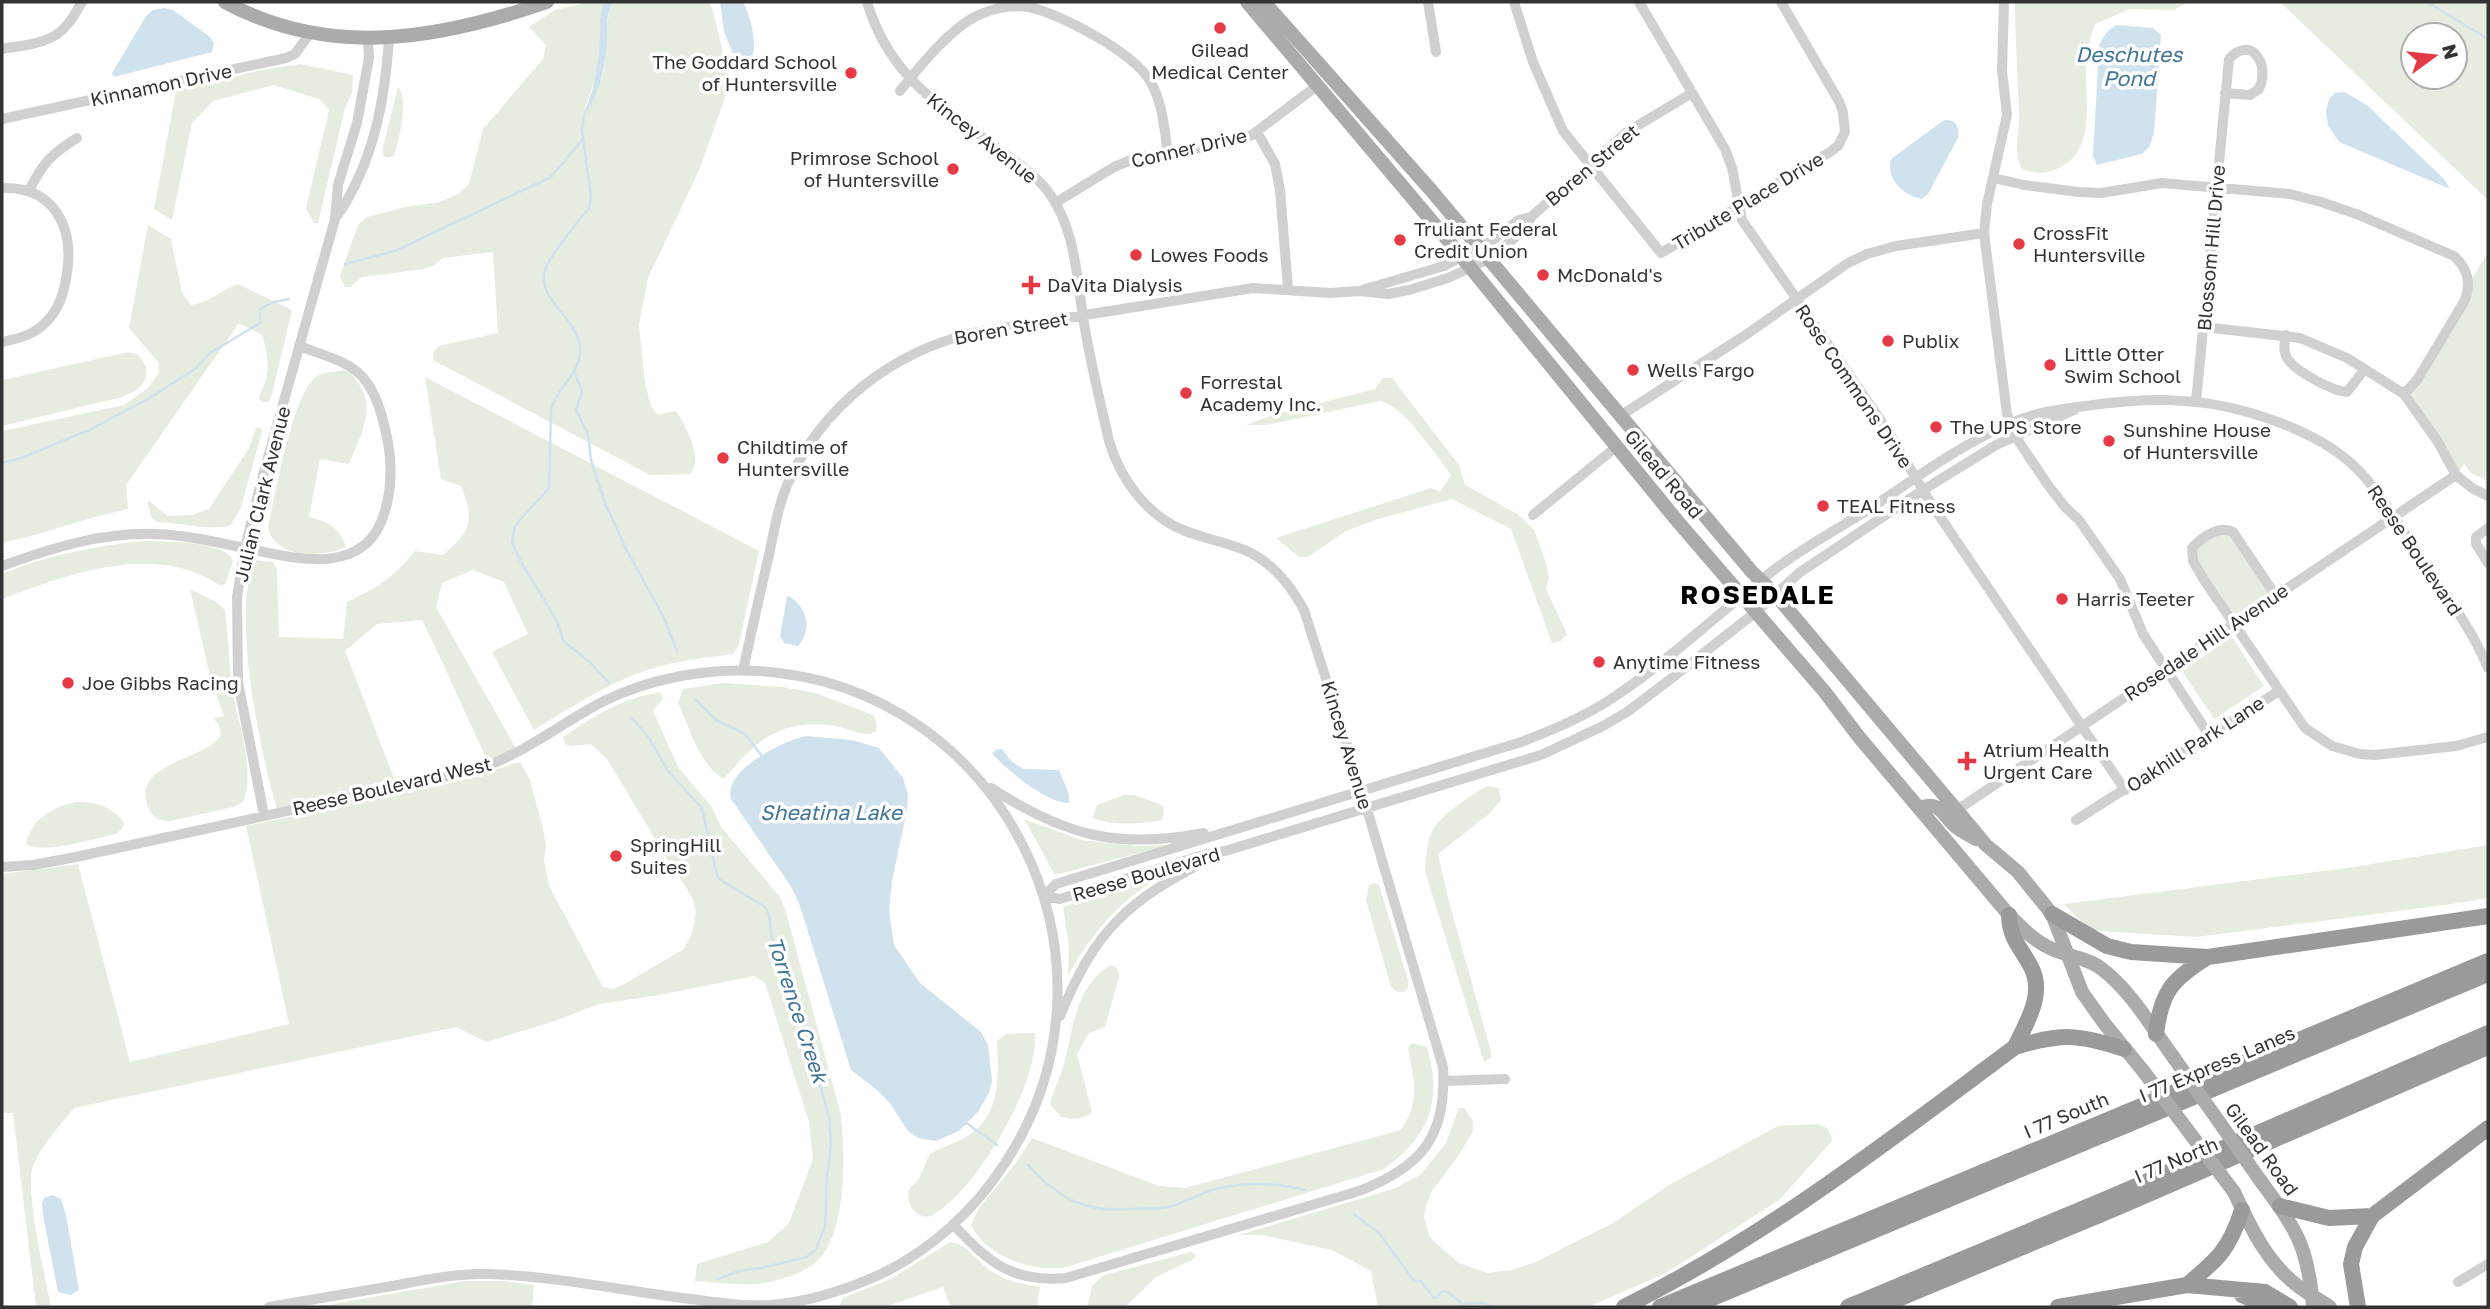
<svg xmlns="http://www.w3.org/2000/svg" width="2490" height="1309" font-family="'Golos Text',sans-serif">
<rect width="100%" height="100%" fill="#fff"/>
<path fill="#e6ecdf" fill-rule="evenodd" d="M 589,2 L 604,2 C 599,18 602,34 600,51 C 598,71 592,91 584,110 C 590,100 597,90 601,80 C 610,54 602,26 613,2 L 708,2 L 712,8 L 722,48 L 728,89 L 700,168 L 648,278 L 639,325 L 645,383 L 651,406 L 658,415 L 676,411 C 686,426 704,459 690,474 L 650,475 L 433,360 L 434,352 L 438,346 L 498,333 L 493,252 L 443,258 L 433,266 L 424,269 L 362,277 L 350,287 L 345,287 L 340,276 L 358,225 L 367,217 L 405,207 L 440,202 L 458,194 L 469,184 L 483,129 L 543,59 L 546,45 L 529,27 L 555,10 Z
M 2015,2 L 2188,2 L 2174,10 L 2130,9 L 2095,24 C 2091,36 2086,50 2086,62 C 2084,96 2098,150 2059,168 C 2046,174 2035,174 2022,169 C 2013,154 2019,133 2019,116 C 2018,78 2015,40 2015,2 Z
M 2281,2 L 2488,2 L 2488,200 L 2281,3 ZM 2413,35 L 2455,35 L 2455,77 L 2413,77 Z
M 301,64 L 353,75 L 352,93 L 345,108 L 318,223 L 314,223 L 306,208 L 329,110 L 319,99 L 274,85 L 213,101 L 192,123 L 172,220 L 154,209 L 176,91 L 261,70 Z
M 398,87 C 409,99 399,141 394,156 L 388,158 L 383,155 L 383,147 Z
M 148,225 L 171,239 L 182,293 L 191,305 C 211,302 219,291 238,284 L 292,310 L 271,398 L 268,402 L 263,402 L 259,399 C 259,392 263,390 265,383 C 270,369 267,349 262,335 L 239,323 L 126,485 L 128,509 C 85,518 44,534 2,543 L 2,431 L 124,405 L 148,388 L 159,373 L 159,363 L 129,328 Z
M 2488,252 L 2488,481 L 2471,473 L 2464,464 L 2456,475 L 2404,394 Z
M 128,352 L 137,354 L 146,366 C 148,385 138,390 122,397 L 2,426 L 2,380 Z
M 343,370 C 352,372 354,377 359,384 C 377,410 359,438 349,464 L 320,459 L 309,517 C 328,522 340,527 346,547 C 323,558 272,559 268,526 C 276,494 292,394 317,376 C 323,372 335,372 343,370 Z
M 425,377 L 759,551 L 739,644 L 733,654 C 712,657 690,659 669,664 C 620,675 576,704 534,730 L 492,652 L 528,634 L 504,582 L 473,570 L 442,583 L 436,607 L 518,752 L 490,765 C 466,717 446,668 422,620 L 377,624 L 345,651 L 397,786 L 278,812 C 262,762 228,603 257,560 L 273,562 L 277,569 L 279,637 L 343,639 L 347,602 C 378,587 393,578 415,551 L 443,555 C 471,531 475,521 461,486 L 441,479 Z
M 1383,378 L 1392,378 L 1459,465 L 1465,485 L 1519,515 L 1534,530 L 1546,563 L 1549,578 L 1546,589 L 1567,634 L 1561,641 L 1552,643 L 1511,529 L 1452,499 L 1378,519 L 1346,531 L 1308,557 L 1299,557 L 1276,538 L 1431,488 L 1440,492 L 1451,475 C 1436,455 1404,406 1380,401 L 1266,425 L 1246,425 L 1272,415 L 1375,389 Z
M 260,427 L 262,431 L 241,507 L 231,525 C 208,532 181,522 157,522 L 152,518 L 147,503 L 149,501 L 168,516 L 192,515 L 209,509 L 249,448 L 256,428 Z
M 2224,528 L 2276,596 L 2233,623 L 2193,561 L 2196,544 Z
M 144,541 C 164,542 225,540 233,561 L 225,584 L 221,586 C 155,541 68,574 2,599 L 2,574 C 48,555 94,546 144,541 Z
M 190,589 L 216,602 L 225,610 C 228,633 229,657 231,680 C 235,714 257,771 243,802 L 233,807 L 171,821 C 160,821 154,819 149,809 C 128,762 206,761 221,735 L 219,725 L 213,718 L 224,716 L 210,676 Z
M 2232,637 L 2264,686 L 2214,719 L 2182,671 Z
M 723,683 L 782,687 L 815,693 L 873,715 C 878,723 880,734 867,734 C 857,734 845,727 835,726 C 782,718 756,740 724,779 C 698,765 690,727 678,703 L 683,689 Z
M 660,692 L 663,698 L 653,711 L 678,767 L 711,806 L 721,827 L 780,897 L 786,912 L 841,1115 C 845,1155 847,1222 822,1256 C 808,1273 775,1283 754,1284 C 734,1285 714,1282 695,1281 L 697,1264 L 768,1242 L 789,1223 L 813,1159 L 809,1122 L 765,983 L 754,976 L 659,995 L 599,1004 L 555,1021 L 486,1042 L 456,1027 L 74,1108 C 59,1127 42,1144 33,1166 C 24,1188 46,1280 51,1307 L 36,1307 L 13,1113 L 2,1113 L 2,874 L 78,864 L 130,1062 L 289,1024 L 246,826 L 456,782 L 520,762 L 530,780 L 543,829 L 546,846 L 544,860 L 549,886 L 603,987 L 612,989 L 621,986 L 684,949 L 692,933 L 696,912 L 693,900 L 686,887 L 673,869 L 607,759 L 591,744 L 571,746 L 565,744 L 563,737 C 596,715 620,699 660,692 Z
M 1487,786 L 1499,788 L 1501,800 L 1489,814 L 1438,854 L 1449,902 L 1491,1051 L 1491,1058 L 1484,1062 L 1425,871 C 1426,858 1427,838 1434,828 C 1445,812 1471,795 1487,786 Z
M 1124,795 L 1134,795 L 1162,805 L 1164,810 L 1162,820 C 1145,824 1108,826 1093,818 L 1097,805 Z
M 75,802 C 95,802 112,805 124,823 L 122,829 L 116,834 C 95,838 44,855 26,844 C 31,819 52,808 75,802 Z
M 1024,819 L 1081,840 L 1137,846 L 1169,845 L 1055,875 Z
M 2488,845 L 2488,898 L 2452,904 L 2196,937 L 2099,931 L 2087,927 L 2064,904 L 2347,868 Z
M 1173,870 C 1126,893 1093,930 1068,976 L 1069,947 L 1063,907 Z
M 1374,883 L 1379,885 L 1408,980 L 1408,988 L 1404,992 L 1397,992 L 1391,987 L 1366,900 L 1369,885 Z
M 1111,965 L 1118,969 L 1119,977 L 1105,1027 L 1089,1033 L 1077,1054 L 1092,1112 C 1083,1120 1073,1120 1061,1117 L 1050,1104 C 1053,1091 1059,1081 1063,1068 C 1073,1032 1075,985 1111,965 Z
M 1035,1033 C 1039,1084 977,1189 933,1215 C 927,1218 923,1217 918,1214 C 911,1210 906,1198 909,1190 C 911,1186 917,1183 919,1178 C 924,1170 926,1161 930,1154 C 942,1146 957,1144 969,1135 C 1002,1113 998,1075 997,1041 L 1006,1034 Z
M 1412,1043 L 1427,1047 C 1443,1102 1429,1136 1384,1169 L 1063,1268 C 1029,1270 988,1258 971,1225 L 979,1208 L 1015,1164 L 1032,1138 L 1159,1186 L 1185,1188 L 1401,1130 C 1422,1097 1413,1081 1408,1047 Z
M 1459,1108 L 1464,1108 L 1473,1121 L 1473,1131 L 1459,1155 L 1432,1191 L 1426,1205 L 1424,1217 L 1430,1238 L 1459,1263 L 1487,1273 L 1512,1270 L 1536,1262 L 1613,1223 L 1669,1185 L 1778,1126 L 1818,1124 L 1827,1128 L 1831,1135 L 1832,1141 L 1779,1200 L 1666,1273 L 1588,1307 L 1378,1307 L 1371,1271 L 1332,1250 L 1262,1235 L 1239,1235 L 1393,1189 L 1420,1175 L 1446,1143 Z
M 950,1242 C 967,1243 977,1262 991,1271 C 1005,1280 1023,1285 1040,1287 L 1037,1307 L 951,1307 L 943,1287 L 884,1307 L 839,1307 L 843,1298 L 891,1279 Z
M 1191,1252 L 1195,1254 L 1194,1259 L 1156,1277 L 1125,1307 L 1087,1307 L 1092,1286 L 1104,1275 Z
M 465,1281 L 503,1281 L 534,1285 L 532,1307 L 316,1307 Z"/>
<path fill="#cfe2ee" d="M 604,2 L 613,2 C 605,20 608,21 607,39 C 606,66 599,97 583,118 L 593,88 L 599,55 L 601,12 Z
M 720,2 L 743,2 C 752,20 765,64 737,72 L 733,67 L 733,54 L 724,31 Z
M 164,8 L 173,10 L 210,37 L 214,43 L 212,52 L 114,77 L 112,73 L 146,16 L 153,10 Z
M 2117,25 L 2153,28 L 2161,35 L 2154,133 L 2149,147 L 2142,154 L 2097,165 L 2093,156 L 2099,47 C 2103,36 2107,30 2117,25 Z
M 2345,92 L 2368,106 L 2445,180 L 2450,189 L 2339,142 L 2328,125 L 2326,112 L 2329,99 L 2335,93 Z
M 1944,120 C 1956,119 1960,127 1958,138 L 1928,194 L 1922,199 C 1904,196 1885,179 1891,159 Z
M 789,596 C 807,607 813,629 798,646 L 784,643 L 780,636 L 787,597 Z
M 806,736 L 852,740 L 879,748 L 903,778 L 908,795 L 907,810 L 892,881 L 889,911 L 894,945 L 920,983 L 981,1032 L 988,1045 L 992,1081 L 989,1093 L 978,1112 L 959,1131 L 936,1141 L 918,1138 L 908,1131 L 889,1102 L 877,1090 L 851,1070 L 799,903 L 790,885 L 731,799 C 722,771 784,740 806,736 Z
M 997,749 L 1002,749 L 1011,761 L 1023,769 L 1059,770 L 1069,794 L 1069,803 C 1048,804 1006,770 992,753 Z
M 53,1195 L 61,1199 L 66,1215 L 79,1290 L 71,1295 L 58,1292 L 43,1215 L 42,1205 L 44,1198 Z"/>
<g fill="none" stroke-linecap="round" stroke-linejoin="round">
<path stroke="#cfe2ee" stroke-width="2.5" d="M 2427,2 L 2488,39
M 584,116 L 582,130 L 591,197 L 589,208 C 577,223 551,253 545,270 C 535,300 583,320 580,353 C 578,375 555,391 551,410 L 549,488 L 519,521 L 514,529 L 512,543 L 521,562 L 557,621 L 563,641 L 590,662 L 609,683
M 345,264 L 395,251 L 551,177 L 583,139
M 574,371 L 582,391 L 576,410 L 588,434 L 591,460 L 605,503 L 626,549 L 664,618 L 677,651
M 2,463 L 21,458 L 89,430 L 148,399 L 195,369 L 210,353 L 260,323 L 260,309 L 273,302 L 289,299
M 695,699 L 716,720 L 745,734 L 762,756
M 631,718 L 647,735 L 668,771 L 702,808 L 716,872 L 719,879 L 765,907 L 769,915 L 772,938 L 805,1023 L 811,1055 L 829,1116 L 831,1145 L 827,1178 L 825,1226 L 816,1249 L 807,1257 L 761,1268 L 739,1271 L 717,1279
M 965,1122 L 997,1145
M 1028,1165 C 1059,1199 1085,1213 1132,1209 C 1144,1208 1156,1210 1169,1207 C 1186,1202 1202,1192 1220,1188 C 1247,1182 1279,1183 1305,1190
M 1354,1214 L 1379,1233 L 1414,1281 L 1421,1281 L 1434,1298 L 1438,1297 L 1441,1292 L 1446,1291 L 1463,1304 L 1483,1303 L 1494,1307
M 1523,1307 L 1527,1306"/>
<path stroke="#d0d0d0" stroke-width="10" d="M 867,2 C 890,78 938,103 998,149 C 1015,161 1034,174 1047,190 C 1075,227 1076,272 1083,316 C 1089,358 1100,400 1109,441 C 1120,478 1146,515 1183,530 C 1204,539 1228,542 1249,552 C 1274,564 1291,586 1304,610 L 1361,789 L 1443,1067 C 1447,1136 1422,1167 1359,1191 L 1066,1278 C 1013,1283 987,1262 953,1224
M 1428,2 L 1436,52
M 1514,2 L 1533,62 L 1563,131 L 1661,253 L 1830,152 L 1838,146 L 1845,132 L 1843,113 L 1840,103 L 1781,2
M 1639,2 L 1725,149 L 1732,168 L 1742,220 L 1886,428 L 1932,505 L 2125,790
M 2004,2 L 2002,71 L 2007,115 L 1987,204 L 1984,233 L 2007,414 L 2015,436 L 2048,485 L 2065,507 L 2079,520 L 2120,579 L 2143,634 L 2209,735
M 2,49 C 23,45 52,44 66,26 C 73,19 77,10 82,2
M 900,91 C 919,67 953,25 981,14 C 995,8 1013,5 1028,7 C 1060,13 1134,53 1150,81 C 1163,102 1164,129 1168,153
M 2,119 L 286,58 L 295,54 L 310,33
M 1257,132 L 1275,164 L 1280,190 L 1288,289
M 1994,178 L 2024,185 L 2078,192 L 2101,193 L 2162,183 L 2290,194 L 2321,202 L 2359,215 L 2454,256 C 2468,269 2471,282 2465,300 L 2417,380 L 2404,394
M 2,188 C 54,186 74,227 67,273 C 64,294 59,311 42,326 C 30,336 16,339 2,342
M 29,191 C 42,164 51,154 77,138
M 1055,203 L 1114,167 L 1136,158 L 1227,144 L 1252,135 L 1318,85
M 337,216 C 373,164 385,101 389,38
M 1362,290 L 1444,266 L 1490,242 L 1519,220 L 1531,217
M 2204,327 L 2300,338 L 2347,358 L 2404,394 L 2438,442 L 2456,475 L 2472,488 L 2488,496
M 2286,335 C 2284,343 2283,351 2287,358 C 2295,371 2332,391 2347,392 L 2364,370
M 2196,402 C 2208,288 2217,173 2229,59 C 2250,35 2271,63 2259,89 L 2250,95 L 2225,93
M 1620,416 L 1747,334 L 1848,263 L 1867,254 L 1896,246 L 1984,233
M 1533,515 L 1616,447
M 2488,528 L 2476,537 L 2476,544 L 2488,563
M 2,566 C 51,548 103,532 156,534 C 186,535 216,542 245,548 C 295,559 367,578 385,511 C 394,480 391,447 382,417 C 368,365 345,363 299,346
M 2276,596 L 2233,532 C 2219,525 2202,537 2192,548 L 2193,561 L 2204,580 L 2305,728 L 2332,746 L 2360,754 L 2375,755 L 2456,746 L 2488,737
M 743,671 C 751,632 760,594 769,555 C 774,531 778,506 788,483 C 822,406 892,352 973,333 L 1253,288 L 1330,293 L 1359,291 L 1388,294 L 1409,290 L 1448,278 L 1489,259 L 1525,229 L 1531,217 L 1627,132 L 1692,93
M 991,788 C 1064,835 1117,850 1204,833
M 1957,810 L 2456,475
M 264,815 L 238,682 L 237,597 L 245,548 L 260,486 L 335,219 L 338,185 L 357,123 L 369,58 L 368,38
M 2076,820 L 2279,691
M 2,867 L 33,865 L 76,857 L 471,771 C 521,757 559,724 604,701 C 651,678 707,668 759,671 C 1002,686 1139,960 1005,1163 C 975,1210 931,1250 881,1274 C 846,1290 808,1302 770,1305 C 744,1307 717,1302 691,1299 C 623,1291 556,1276 488,1274 C 456,1273 424,1280 392,1286 C 351,1293 310,1300 269,1307
M 1044,896 L 1056,884 L 1518,743 C 1554,730 1589,715 1620,693 C 1673,657 1720,612 1770,573 C 1801,548 1838,529 1871,508 C 1916,478 1960,445 2009,424 C 2033,413 2059,409 2085,406 C 2144,398 2193,396 2251,413 C 2294,426 2339,445 2368,481 C 2389,506 2404,534 2423,561 C 2446,595 2472,629 2488,668
M 1044,896 L 1060,899 L 1200,856 L 1225,851 L 1541,755 L 1603,726 L 1627,712 L 1668,681 L 1756,612 L 1799,573 L 1923,490 L 1996,445 L 2074,410
M 1060,1016 C 1095,930 1128,900 1210,859
M 1444,1081 L 1505,1079
M 2458,1282 L 2488,1264"/>
<path stroke="#ababab" stroke-width="14" d="M 225,2 C 330,59 440,39 547,2
M 1247,2 L 1452,245 L 1679,523 L 1824,691 L 1859,737 L 2009,915 C 2022,928 2035,942 2052,949 C 2068,956 2088,958 2102,969 C 2132,992 2152,1028 2174,1058
M 1264,2 L 1430,189 L 1752,572 L 1775,594 L 1986,845 L 2018,872 L 2052,914 L 2082,992 L 2104,1023 L 2144,1072
M 1919,808 C 1941,800 1942,815 1956,827 C 1962,832 1970,835 1976,839
M 2260,1180 C 2296,1229 2308,1245 2313,1307
M 2234,1192 C 2250,1226 2267,1263 2298,1286 C 2308,1294 2320,1300 2330,1307"/>
<path stroke="#9a9a9a" stroke-width="16" d="M 2052,914 L 2107,946 L 2131,952 L 2208,957 L 2488,916
M 2009,915 C 2010,939 2019,945 2030,965 C 2046,992 2027,1022 2015,1047
M 2156,1034 C 2161,992 2172,979 2208,957
M 2280,1206 L 2329,1218 L 2372,1216
M 2187,1285 C 2218,1259 2229,1250 2242,1210
M 2242,1295 L 2271,1307
M 1624,1307 C 1767,1236 1887,1142 2015,1047 C 2062,1033 2078,1034 2124,1049
M 1660,1307 L 2488,961
M 1691,1307 L 2488,974
M 1848,1307 L 2111,1197 L 2488,1033
M 1879,1307 L 2116,1208 L 2488,1047
M 2058,1307 L 2187,1285 L 2265,1292 L 2290,1307
M 2358,1307 L 2351,1264 L 2355,1247 L 2372,1216 L 2488,1128"/>
<path stroke="#ababab" stroke-width="14" d="M 2174,1058 L 2260,1180
M 2144,1072 L 2234,1192"/>
</g>
<g fill="#e63946" stroke="#fff" stroke-width="2.5">
<circle cx="1220" cy="28" r="7"/>
<circle cx="851" cy="73" r="7"/>
<circle cx="953" cy="169" r="7"/>
<circle cx="1400" cy="240" r="7"/>
<circle cx="2019" cy="244" r="7"/>
<circle cx="1136" cy="255" r="7"/>
<circle cx="1543" cy="275" r="7"/>
<path d="M1027.5 274.5h7v7h7v7h-7v7h-7v-7h-7v-7h7z"/>
<circle cx="1888" cy="341" r="7"/>
<circle cx="2050" cy="365" r="7"/>
<circle cx="1633" cy="370" r="7"/>
<circle cx="1186" cy="393" r="7"/>
<circle cx="1936" cy="427" r="7"/>
<circle cx="2109" cy="441" r="7"/>
<circle cx="723" cy="458" r="7"/>
<circle cx="1823" cy="506" r="7"/>
<circle cx="2062" cy="599" r="7"/>
<circle cx="1599" cy="662" r="7"/>
<circle cx="68" cy="683" r="7"/>
<path d="M1963.5 750.5h7v7h7v7h-7v7h-7v-7h-7v-7h7z"/>
<circle cx="616" cy="856" r="7"/>
</g>
<g text-anchor="middle" stroke-width="7" stroke-linejoin="round" paint-order="stroke">
<g font-size="19" fill="#333" stroke="#fff" text-anchor="start">
<text x="1220" y="57" text-anchor="middle">Gilead<tspan x="1220" dy="22">Medical Center</tspan></text>
<text x="837" y="69" text-anchor="end">The Goddard School<tspan x="837" dy="22">of Huntersville</tspan></text>
<text x="939" y="165" text-anchor="end">Primrose School<tspan x="939" dy="22">of Huntersville</tspan></text>
<text x="1414" y="236">Truliant Federal<tspan x="1414" dy="22">Credit Union</tspan></text>
<text x="2033" y="240">CrossFit<tspan x="2033" dy="22">Huntersville</tspan></text>
<text x="1150" y="262">Lowes Foods</text>
<text x="1557" y="282">McDonald's</text>
<text x="1047" y="292">DaVita Dialysis</text>
<text x="1902" y="348">Publix</text>
<text x="2064" y="361">Little Otter<tspan x="2064" dy="22">Swim School</tspan></text>
<text x="1647" y="377">Wells Fargo</text>
<text x="1200" y="389">Forrestal<tspan x="1200" dy="22">Academy Inc.</tspan></text>
<text x="1950" y="434">The UPS Store</text>
<text x="2123" y="437">Sunshine House<tspan x="2123" dy="22">of Huntersville</tspan></text>
<text x="737" y="454">Childtime of<tspan x="737" dy="22">Huntersville</tspan></text>
<text x="1837" y="513">TEAL Fitness</text>
<text x="2076" y="606">Harris Teeter</text>
<text x="1613" y="669">Anytime Fitness</text>
<text x="82" y="690">Joe Gibbs Racing</text>
<text x="1983" y="757">Atrium Health<tspan x="1983" dy="22">Urgent Care</tspan></text>
<text x="630" y="852">SpringHill<tspan x="630" dy="22">Suites</tspan></text>
</g>
<g font-size="19" fill="#333" stroke="#fff">
<text transform="translate(161 85) rotate(-12)" y="7">Kinnamon Drive</text>
<text transform="translate(982 138) rotate(38)" y="7">Kincey Avenue</text>
<text transform="translate(1189 148) rotate(-13)" y="7">Conner Drive</text>
<text transform="translate(1592 165) rotate(-40)" y="7">Boren Street</text>
<text transform="translate(1748 201) rotate(-31)" y="7">Tribute Place Drive</text>
<text transform="translate(2211 248) rotate(-85)" y="7">Blossom Hill Drive</text>
<text transform="translate(1011 328) rotate(-10)" y="7">Boren Street</text>
<text transform="translate(1854 386) rotate(56)" y="7">Rose Commons Drive</text>
<text transform="translate(1664 474) rotate(50)" y="7">Gilead Road</text>
<text transform="translate(262 494) rotate(-76)" y="7">Julian Clark Avenue</text>
<text transform="translate(2415 550) rotate(56)" y="7">Reese Boulevard</text>
<text transform="translate(2206 642) rotate(-34)" y="7">Rosedale Hill Avenue</text>
<text transform="translate(2195 744) rotate(-33)" y="7">Oakhill Park Lane</text>
<text transform="translate(1347 745) rotate(73)" y="7">Kincey Avenue</text>
<text transform="translate(392 786) rotate(-13)" y="7">Reese Boulevard West</text>
<text transform="translate(1146 874) rotate(-16)" y="7">Reese Boulevard</text>
<text transform="translate(2217 1064) rotate(-23)" y="7">I 77 Express Lanes</text>
<text transform="translate(2066 1115) rotate(-23)" y="7">I 77 South</text>
<text transform="translate(2262 1149) rotate(54)" y="7">Gilead Road</text>
<text transform="translate(2176 1160) rotate(-23)" y="7">I 77 North</text>
</g>
<g font-size="21" font-style="italic" fill="#3f7597" stroke="#fff">
<text x="2129" y="62">Deschutes<tspan x="2129" dy="24">Pond</tspan></text>
<text x="831" y="820">Sheatina Lake</text>
<text transform="translate(797 1010) rotate(72)" y="7">Torrence Creek</text>
</g>
<g font-size="26" font-weight="bold" letter-spacing="2" fill="#000" stroke="#fff">
<text x="1758" y="604">ROSEDALE</text>
</g>
</g>
<rect width="2490" height="1309" fill="none" stroke="#333333" stroke-width="7"/>
<g transform="translate(2434 56) rotate(75)"><circle r="33" fill="#ffffff" stroke="#adadad" stroke-width="2"/>
<path d="M0-5L12 26L0 18L-12 26Z" fill="#e63946"/>
<text y="-10" font-size="19" font-weight="bold" text-anchor="middle" fill="#333333">N</text>
</g>
</svg>
